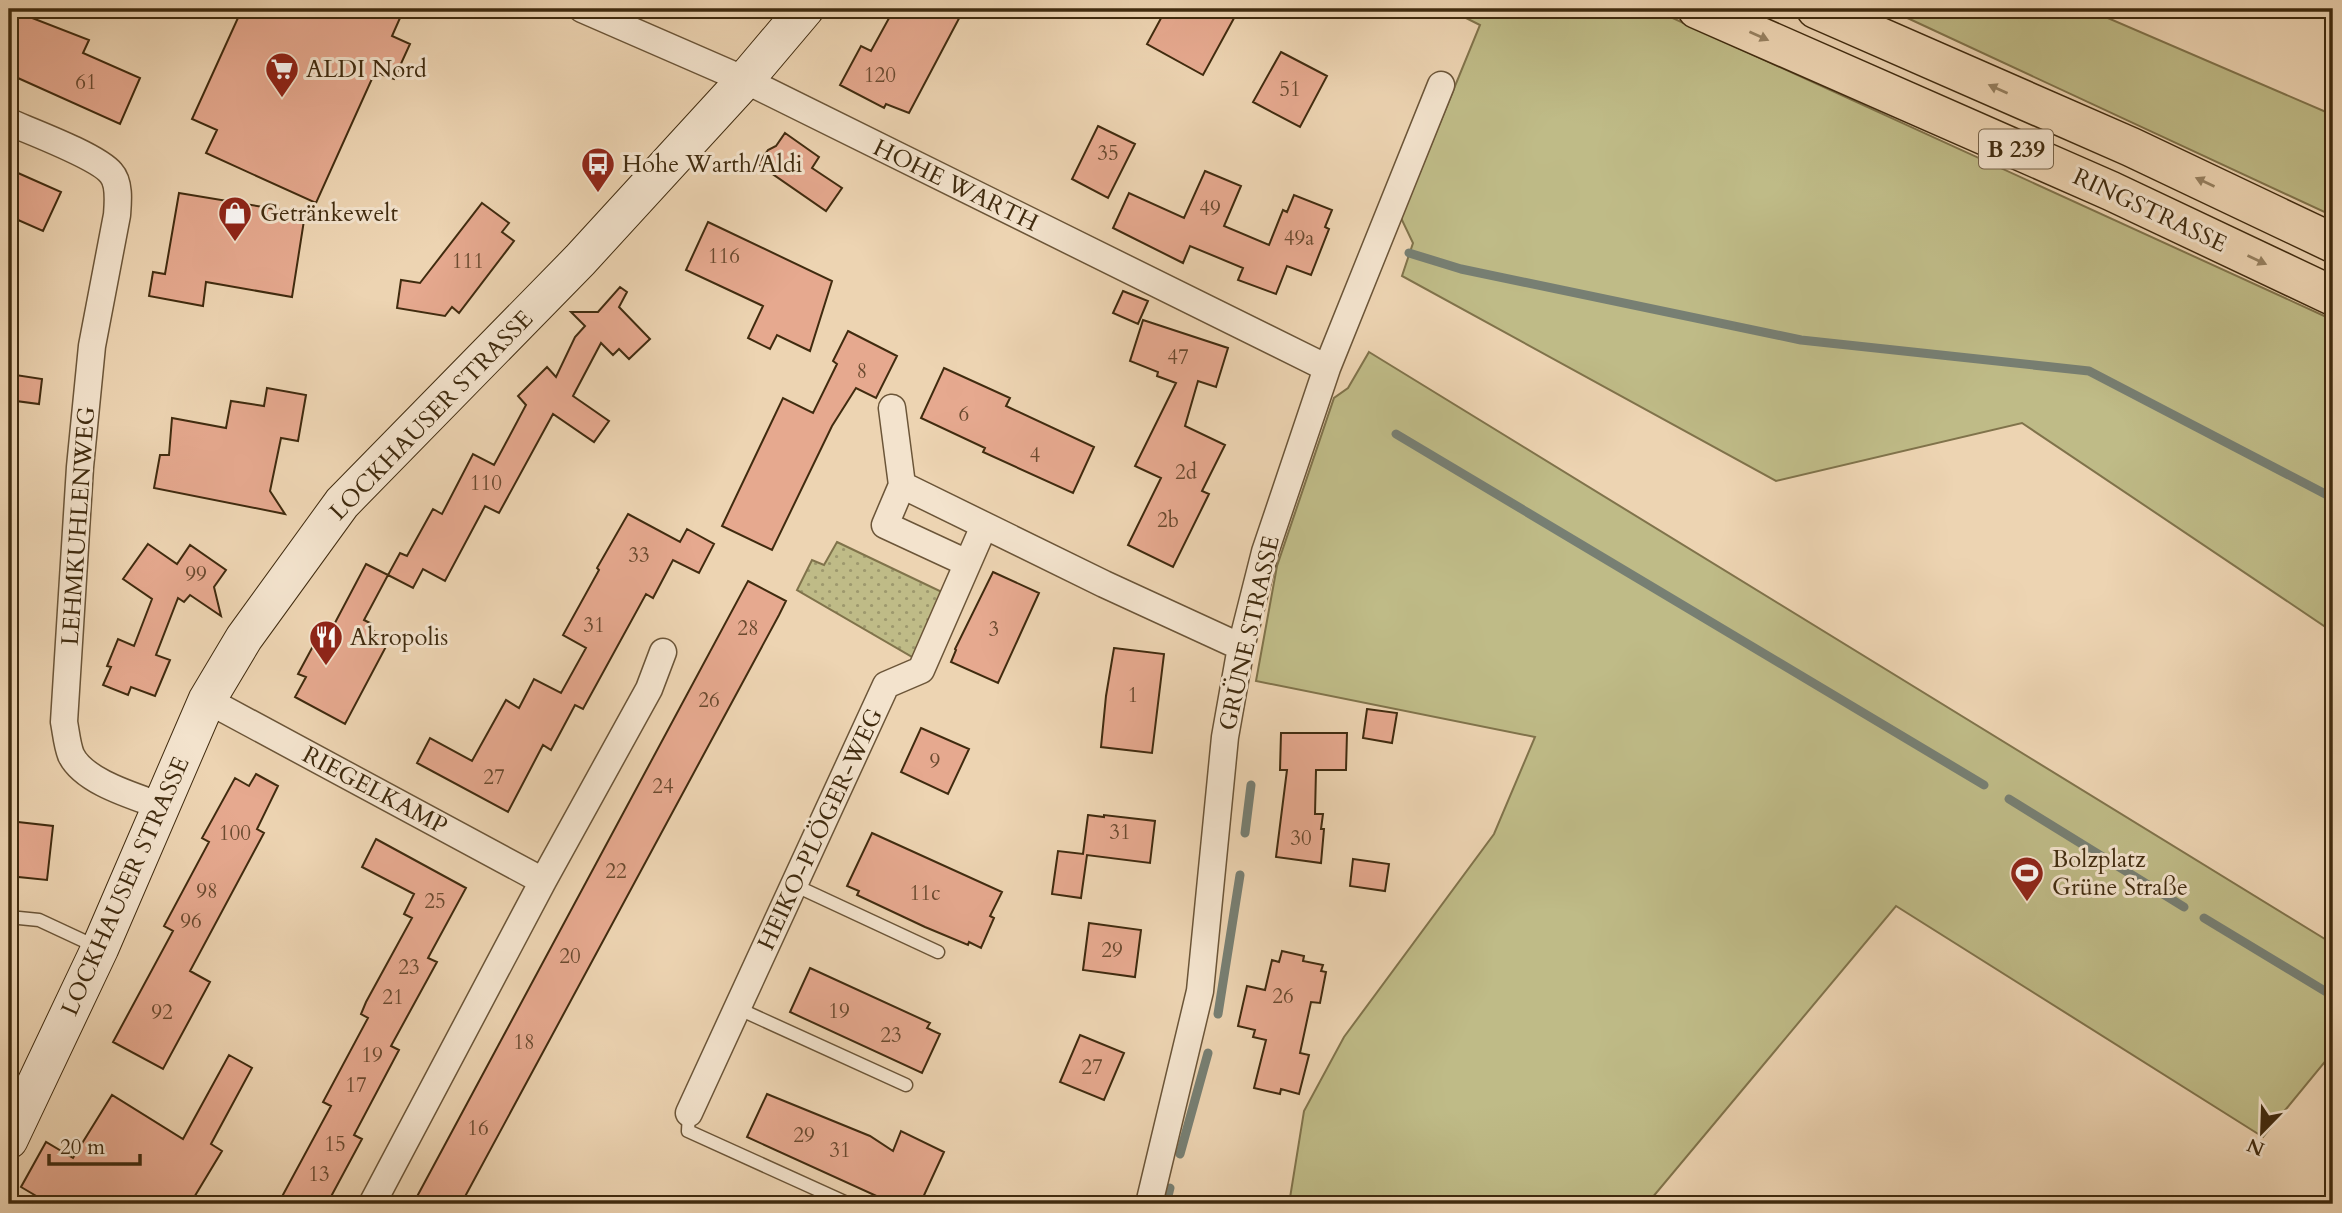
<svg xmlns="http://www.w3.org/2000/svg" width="2342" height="1213" font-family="Cardo,serif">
<defs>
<pattern id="park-dots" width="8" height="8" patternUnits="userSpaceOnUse" patternTransform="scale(1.75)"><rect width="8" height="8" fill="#bfbb87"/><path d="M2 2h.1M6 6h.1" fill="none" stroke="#9d986d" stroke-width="1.8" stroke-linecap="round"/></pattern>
</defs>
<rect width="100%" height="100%" fill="#edd4b2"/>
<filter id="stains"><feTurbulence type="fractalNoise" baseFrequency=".00286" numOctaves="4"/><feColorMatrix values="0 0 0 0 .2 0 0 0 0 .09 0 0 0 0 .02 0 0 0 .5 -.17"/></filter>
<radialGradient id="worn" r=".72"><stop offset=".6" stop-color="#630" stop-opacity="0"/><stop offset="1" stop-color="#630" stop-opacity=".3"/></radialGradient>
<path fill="#bfbb87" stroke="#80734b" stroke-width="2" d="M 1448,9 L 1653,9 L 2333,320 L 2333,632 L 2022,423 L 1776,481 L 1402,276 L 1413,243 L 1401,218 L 1480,25 Z
M 1888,9 L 2087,9 L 2333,115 L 2333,216 Z
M 1369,352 L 2333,944 L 2333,1052 L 2263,1137 L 1896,906 L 1647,1204 L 1289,1204 L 1304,1111 L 1344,1037 L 1494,834 L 1535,737 L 1256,681 L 1277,566 L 1334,398 L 1348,388 Z"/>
<path fill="url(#park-dots)" stroke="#80734b" stroke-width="2" d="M 837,542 L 944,593 L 914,658 L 797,590 L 812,560 L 824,565 Z"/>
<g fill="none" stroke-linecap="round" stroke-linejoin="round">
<path stroke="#777f73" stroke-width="9" d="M 1409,253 L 1461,269 L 1801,340 L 2089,371 L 2333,498
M 1396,434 L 1984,785
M 2009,799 L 2184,907
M 1245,833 L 1251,785
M 2204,918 L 2333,996
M 1218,1014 L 1240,875
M 1180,1154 L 1208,1053
M 1166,1204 L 1170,1188"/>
</g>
<path fill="#e6a98f" stroke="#402b0f" stroke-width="2" d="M 9,9 L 89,40 L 83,53 L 140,78 L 120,124 L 9,74 Z
M 242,9 L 404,9 L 392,36 L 410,44 L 394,79 L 375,72 L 316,203 L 206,153 L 217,130 L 192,119 Z
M 894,9 L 964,9 L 909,113 L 886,104 L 884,108 L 840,85 L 861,46 L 871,51 Z
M 1166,9 L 1239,9 L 1203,75 L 1147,44 Z
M 1281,52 L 1327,76 L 1300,127 L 1253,102 Z
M 1098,126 L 1135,144 L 1108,198 L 1072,179 Z
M 785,133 L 819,157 L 812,168 L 842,188 L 826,211 L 758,164 L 768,150 L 776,146 Z
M 9,169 L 61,192 L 43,231 L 9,216 Z
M 1205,171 L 1241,186 L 1224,226 L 1269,245 L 1283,210 L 1287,212 L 1294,195 L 1332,210 L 1325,227 L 1329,229 L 1311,275 L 1287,266 L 1276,294 L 1238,280 L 1243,268 L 1190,246 L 1183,263 L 1113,228 L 1129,193 L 1184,218 Z
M 179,193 L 305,214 L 292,297 L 206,282 L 203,306 L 149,296 L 153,272 L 165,274 Z
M 482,203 L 509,223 L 502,232 L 514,241 L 459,313 L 452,307 L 445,316 L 397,308 L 401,280 L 420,283 Z
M 708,222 L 832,281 L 810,351 L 777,335 L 770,349 L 748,338 L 763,306 L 686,270 Z
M 620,287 L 627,292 L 619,307 L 650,339 L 629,359 L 619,349 L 613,355 L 601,343 L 573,396 L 609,421 L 594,442 L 553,414 L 499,513 L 485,506 L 445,581 L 423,569 L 413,588 L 388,575 L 400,553 L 407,556 L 433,509 L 442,514 L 473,454 L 494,465 L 526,405 L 518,396 L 547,367 L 556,377 L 575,337 L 585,326 L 571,312 L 598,312 Z
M 1123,291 L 1148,301 L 1138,324 L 1113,313 Z
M 1143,320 L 1228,348 L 1216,387 L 1198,381 L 1185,426 L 1225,445 L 1202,491 L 1209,494 L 1173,567 L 1128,545 L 1161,478 L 1135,466 L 1176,383 L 1157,376 L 1158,372 L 1130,361 Z
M 848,331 L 897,356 L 876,398 L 856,388 L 832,426 L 772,550 L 722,526 L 783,398 L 813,413 L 837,364 L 833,361 Z
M 944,368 L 1010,398 L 1006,406 L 1094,447 L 1073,493 L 983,452 L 985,448 L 921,418 Z
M 9,374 L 42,379 L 39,404 L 9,400 Z
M 267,388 L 306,395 L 298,441 L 281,438 L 270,491 L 285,514 L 154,488 L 160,455 L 169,455 L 172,418 L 226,428 L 231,401 L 264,406 Z
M 628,514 L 680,542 L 687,529 L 714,544 L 699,573 L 673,560 L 653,598 L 646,594 L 583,709 L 575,705 L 551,750 L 543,745 L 508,812 L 417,763 L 430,738 L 472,761 L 506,700 L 519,708 L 534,679 L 561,693 L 586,648 L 563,635 L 599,570 L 597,568 Z
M 148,544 L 177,564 L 190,545 L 226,570 L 214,587 L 221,616 L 190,595 L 184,602 L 178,598 L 156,655 L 170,660 L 155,696 L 131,687 L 128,695 L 103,685 L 111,667 L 107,666 L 118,639 L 134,646 L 152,599 L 123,579 Z
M 366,564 L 388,575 L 364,620 L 372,624 L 369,629 L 390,639 L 345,724 L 295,697 L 306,677 L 298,674 L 319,635 L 327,638 Z
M 993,572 L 1039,593 L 998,683 L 951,662 L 956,650 L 955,649 Z
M 748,581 L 786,601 L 779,615 L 461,1204 L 413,1204 Z
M 1114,648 L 1164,654 L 1152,753 L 1101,747 L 1106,696 Z
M 1367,709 L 1397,713 L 1392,743 L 1363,738 Z
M 921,728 L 969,749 L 948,794 L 901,772 Z
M 1281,733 L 1347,733 L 1346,770 L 1316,770 L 1315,814 L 1323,814 L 1321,829 L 1324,829 L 1321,863 L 1276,857 L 1287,770 L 1280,770 Z
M 256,774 L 278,786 L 257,829 L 264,833 L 190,971 L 210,982 L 163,1069 L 113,1042 L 173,931 L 164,926 L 209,842 L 202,838 L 235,778 L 249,786 Z
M 1088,815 L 1104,817 L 1104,815 L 1155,821 L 1150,863 L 1087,855 L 1081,898 L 1052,894 L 1058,851 L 1083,854 Z
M 9,821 L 53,826 L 47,880 L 9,876 Z
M 872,833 L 1002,892 L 990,916 L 994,918 L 981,948 L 969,942 L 968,945 L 925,927 L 857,895 L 859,891 L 847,886 Z
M 376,839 L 466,888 L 428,958 L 437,962 L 391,1046 L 399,1050 L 354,1135 L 362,1139 L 327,1204 L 278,1204 L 331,1106 L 323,1102 L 368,1018 L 361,1014 L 366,1002 L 412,918 L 404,914 L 414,894 L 362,867 Z
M 1353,859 L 1389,864 L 1385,891 L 1350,886 Z
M 1089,923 L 1141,930 L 1135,977 L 1083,970 Z
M 1282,951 L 1304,956 L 1303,961 L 1323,965 L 1321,971 L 1326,972 L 1320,1003 L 1311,1002 L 1300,1053 L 1309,1055 L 1299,1094 L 1281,1089 L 1280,1094 L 1254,1088 L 1266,1040 L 1253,1037 L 1255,1030 L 1238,1026 L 1247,986 L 1265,990 L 1272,960 L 1279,962 Z
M 810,968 L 930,1023 L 927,1028 L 940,1034 L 922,1073 L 790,1012 Z
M 1080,1035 L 1124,1053 L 1104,1100 L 1060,1082 Z
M 229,1055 L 252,1068 L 211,1144 L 222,1151 L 190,1204 L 50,1204 L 21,1187 L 46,1142 L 73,1158 L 112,1095 L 183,1139 Z
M 767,1094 L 870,1136 L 893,1151 L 901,1131 L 944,1152 L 920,1204 L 894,1204 L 747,1137 Z"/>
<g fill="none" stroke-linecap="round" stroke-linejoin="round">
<g stroke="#6b5538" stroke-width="15">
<path id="lane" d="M 794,885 L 938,952
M 9,917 L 39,920 L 97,947
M 737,1008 L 906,1085
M 689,1113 L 688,1131 L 849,1204"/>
</g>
<g stroke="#6b5538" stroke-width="29">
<path id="street" d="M 582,9 L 745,80 L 1327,368
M 9,122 C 32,132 97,156 111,173 C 120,183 118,202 117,215 L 92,346 L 80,467 L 64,722 C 66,732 67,745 71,755 C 84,782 134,796 161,806
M 892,408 L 902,485
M 967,563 L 885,525 L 902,485 L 1104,584 L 1241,647
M 207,700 L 543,881
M 689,1113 L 886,685 L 921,670 L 984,526
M 372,1204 L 543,881 L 649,689 L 663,652
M 1149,1204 L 1200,991 L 1225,737 L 1241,647 L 1265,552 L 1327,368 L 1441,85"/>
</g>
<g stroke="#402b0f" stroke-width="39">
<path id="secondary" d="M 9,1140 L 100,948 L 207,700 L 244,638 L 342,503 L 580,260 L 745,80 L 805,9"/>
</g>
<g stroke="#402b0f" stroke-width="41">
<path id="highway" d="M 1697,9 L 2111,191 L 2333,296
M 1816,9 L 2131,147 L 2333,243"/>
</g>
<use href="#lane" stroke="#f3e3cd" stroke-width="12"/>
<use href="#street" stroke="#f3e3cd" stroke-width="26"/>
<use href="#secondary" stroke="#f3e3cd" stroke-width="37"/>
<use href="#highway" stroke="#edd4b2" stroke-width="38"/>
</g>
<defs><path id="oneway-solid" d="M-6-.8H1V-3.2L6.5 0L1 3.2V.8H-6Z" transform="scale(1.75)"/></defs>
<g fill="#968060">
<use href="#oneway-solid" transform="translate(1759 36) rotate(24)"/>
<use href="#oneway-solid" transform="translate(1998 89) rotate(-156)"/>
<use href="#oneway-solid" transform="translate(2205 182) rotate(-155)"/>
<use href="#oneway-solid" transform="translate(2257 260) rotate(25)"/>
</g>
<defs>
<g id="supermarket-pin" transform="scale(1.75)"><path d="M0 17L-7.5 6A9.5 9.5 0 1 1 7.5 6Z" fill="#8f2418" stroke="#f3e3cd"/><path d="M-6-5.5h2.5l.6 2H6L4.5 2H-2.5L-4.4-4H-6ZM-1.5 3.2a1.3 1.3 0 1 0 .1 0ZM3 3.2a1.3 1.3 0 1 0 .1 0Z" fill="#fff"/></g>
<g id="bus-pin" transform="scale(1.75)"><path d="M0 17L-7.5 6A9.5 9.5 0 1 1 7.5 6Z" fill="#8f2418" stroke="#f3e3cd"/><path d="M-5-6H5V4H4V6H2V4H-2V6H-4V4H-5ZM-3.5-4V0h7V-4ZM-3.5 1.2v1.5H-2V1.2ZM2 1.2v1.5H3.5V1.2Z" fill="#fff"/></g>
<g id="shop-pin" transform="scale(1.75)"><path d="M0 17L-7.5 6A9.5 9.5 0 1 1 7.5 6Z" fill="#8f2418" stroke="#f3e3cd"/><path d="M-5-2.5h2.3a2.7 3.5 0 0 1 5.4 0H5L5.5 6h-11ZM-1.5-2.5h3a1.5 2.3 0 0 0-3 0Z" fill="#fff"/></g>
<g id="restaurant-pin" transform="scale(1.75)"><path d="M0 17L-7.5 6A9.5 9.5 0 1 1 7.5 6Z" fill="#8f2418" stroke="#f3e3cd"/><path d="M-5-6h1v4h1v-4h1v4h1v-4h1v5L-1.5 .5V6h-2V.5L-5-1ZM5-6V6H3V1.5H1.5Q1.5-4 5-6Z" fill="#fff"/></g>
<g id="stadium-pin" transform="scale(1.75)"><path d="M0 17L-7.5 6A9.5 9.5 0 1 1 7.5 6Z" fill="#8f2418" stroke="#f3e3cd"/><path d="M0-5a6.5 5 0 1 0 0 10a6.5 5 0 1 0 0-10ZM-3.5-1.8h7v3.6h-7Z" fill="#fff"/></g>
</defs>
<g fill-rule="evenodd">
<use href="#supermarket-pin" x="282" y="69"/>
<use href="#bus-pin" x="598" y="164"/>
<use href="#shop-pin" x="235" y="213"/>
<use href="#restaurant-pin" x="326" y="637"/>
<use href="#stadium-pin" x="2027" y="873"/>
</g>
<g text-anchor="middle" stroke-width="6" stroke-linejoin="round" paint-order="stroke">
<g font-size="21" fill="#6a4a2f">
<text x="880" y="82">120</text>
<text x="86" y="89">61</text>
<text x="1290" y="96">51</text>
<text x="1108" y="160">35</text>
<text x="1210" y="215">49</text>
<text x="1299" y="245">49a</text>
<text x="724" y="263">116</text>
<text x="468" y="268">111</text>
<text x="1178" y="364">47</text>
<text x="862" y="378">8</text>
<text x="964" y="421">6</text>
<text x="1035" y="462">4</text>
<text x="1186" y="479">2d</text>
<text x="486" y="490">110</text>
<text x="1168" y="527">2b</text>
<text x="639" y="562">33</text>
<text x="196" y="581">99</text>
<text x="594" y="632">31</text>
<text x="748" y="635">28</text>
<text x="994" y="636">3</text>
<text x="1133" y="702">1</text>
<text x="709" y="707">26</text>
<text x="935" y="768">9</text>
<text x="494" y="784">27</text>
<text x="663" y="793">24</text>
<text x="1120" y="839">31</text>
<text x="235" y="840">100</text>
<text x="1301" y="845">30</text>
<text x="616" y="878">22</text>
<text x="207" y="898">98</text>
<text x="925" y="900">11c</text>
<text x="435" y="908">25</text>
<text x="191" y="928">96</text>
<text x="1112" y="957">29</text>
<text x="570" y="963">20</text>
<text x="409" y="974">23</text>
<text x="1283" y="1003">26</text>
<text x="393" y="1004">21</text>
<text x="839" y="1018">19</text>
<text x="162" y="1019">92</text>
<text x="891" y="1042">23</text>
<text x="524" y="1049">18</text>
<text x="372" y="1062">19</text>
<text x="1092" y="1074">27</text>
<text x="356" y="1092">17</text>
<text x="478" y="1135">16</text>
<text x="804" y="1142">29</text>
<text x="335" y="1151">15</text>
<text x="840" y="1157">31</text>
<text x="319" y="1181">13</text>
</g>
<rect fill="#f3e3cd" stroke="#766248" stroke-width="2" x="1979" y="129.5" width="74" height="39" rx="5"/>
<g font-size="23" font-weight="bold" fill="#402b0f">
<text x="2016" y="157">B 239</text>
</g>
<g font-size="24" fill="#402b0f" stroke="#f3e3cd" text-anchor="start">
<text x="306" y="77">ALDI Nord</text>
<text x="622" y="172">Hohe Warth/Aldi</text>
<text x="260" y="221">Getränkewelt</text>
<text x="350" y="645">Akropolis</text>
<text x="2052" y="867">Bolzplatz<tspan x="2052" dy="28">Grüne Straße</tspan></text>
</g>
<g font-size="24" fill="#402b0f" stroke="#f3e3cd">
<text transform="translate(956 185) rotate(26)" y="8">HOHE WARTH</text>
<text transform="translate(2150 210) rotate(25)" y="8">RINGSTRASSE</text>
<text transform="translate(431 415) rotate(-46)" y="8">LOCKHAUSER STRASSE</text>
<text transform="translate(78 526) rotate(-86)" y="8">LEHMKUHLENWEG</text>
<text transform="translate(1249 633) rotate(-77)" y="8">GRÜNE STRASSE</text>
<text transform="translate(375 790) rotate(28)" y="8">RIEGELKAMP</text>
<text transform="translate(820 829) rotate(-65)" y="8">HEIKO-PLÖGER-WEG</text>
<text transform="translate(125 886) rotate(-66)" y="8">LOCKHAUSER STRASSE</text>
</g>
</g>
<rect width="2342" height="1213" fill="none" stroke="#edd4b2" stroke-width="35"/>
<rect x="10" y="10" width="2321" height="1192" fill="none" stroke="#402b0f" stroke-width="3.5"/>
<rect x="18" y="18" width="2307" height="1178" fill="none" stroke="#402b0f" stroke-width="2"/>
<g transform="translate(2262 1132) rotate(203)" stroke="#f3e3cd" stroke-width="5" paint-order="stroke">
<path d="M0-5L12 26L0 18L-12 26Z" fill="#402b0f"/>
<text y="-10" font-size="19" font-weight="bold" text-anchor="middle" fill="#402b0f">N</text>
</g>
<path d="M49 1154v10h91v-10" fill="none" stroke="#402b0f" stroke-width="3.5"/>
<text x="60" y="1154" font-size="21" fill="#402b0f" stroke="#f3e3cd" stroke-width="5" paint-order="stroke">20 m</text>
<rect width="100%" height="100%" filter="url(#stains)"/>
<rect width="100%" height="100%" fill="url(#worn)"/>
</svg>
